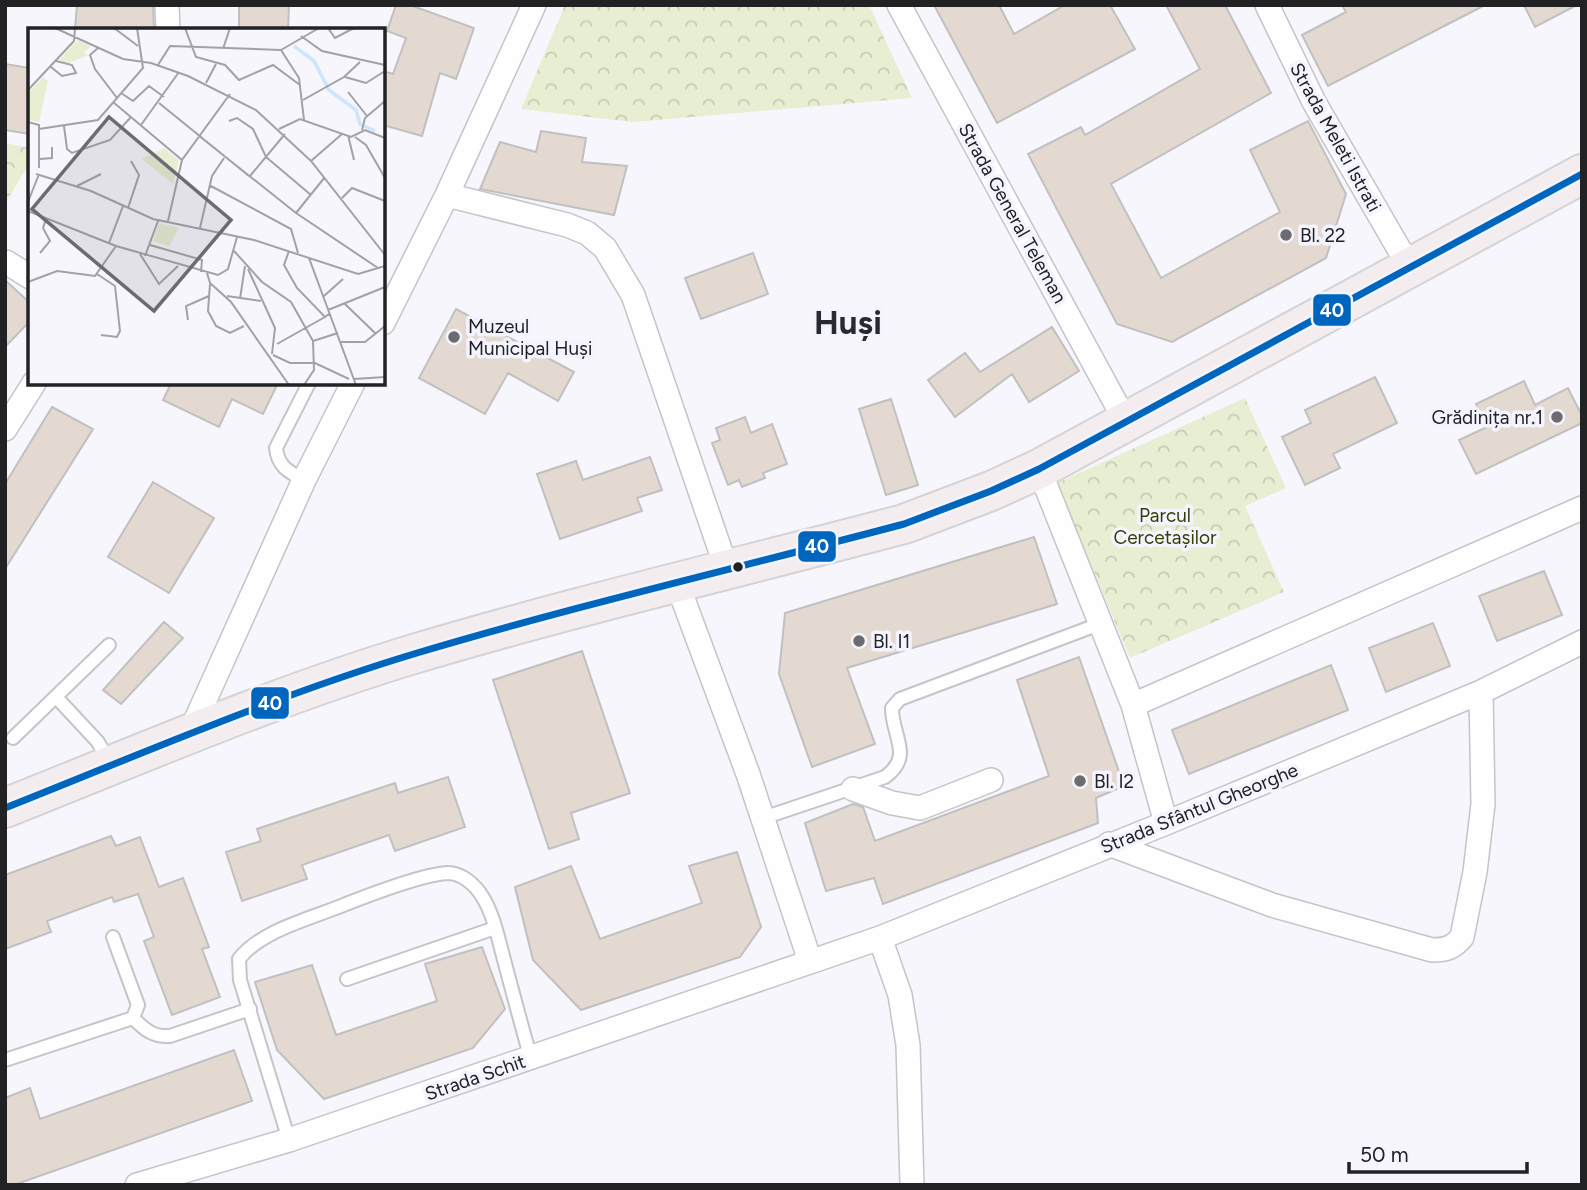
<svg xmlns="http://www.w3.org/2000/svg" width="1587" height="1190" font-family="Figtree,sans-serif">
<defs>
<pattern id="park-crowns" width="20" height="18" patternUnits="userSpaceOnUse" patternTransform="scale(1.75)"><rect width="20" height="18" fill="#e7eed2"/><path d="M2 6a3 3 0 1 1 6 0M12 15a3 3 0 1 1 6 0" fill="none" stroke="#c6ccb4"/></pattern>
</defs>
<rect width="100%" height="100%" fill="#f6f6fc"/>
<path fill="url(#park-crowns)" d="M 565,5 L 869,5 L 912,98 L 633,122 L 521,109 Z
M 5,143 L 30,148 L 30,162 L 5,204 Z
M 1245,398 L 1286,488 L 1245,506 L 1284,592 L 1130,658 L 1057,483 Z"/>
<path fill="#e4d9d0" stroke="#c1c0c1" stroke-width="2" d="M 77,5 L 153,5 L 154,30 L 75,30 Z
M 239,5 L 289,5 L 288,30 L 239,30 Z
M 396,5 L 410,5 L 474,28 L 456,79 L 440,73 L 422,136 L 383,125 L 383,71 L 393,74 L 406,38 L 387,31 Z
M 934,5 L 999,5 L 1014,34 L 1065,5 L 1110,5 L 1135,49 L 997,123 Z
M 1166,5 L 1225,5 L 1271,93 L 1111,184 L 1161,278 L 1280,212 L 1250,150 L 1308,121 L 1346,194 L 1326,258 L 1172,342 L 1117,324 L 1028,154 L 1081,127 L 1085,135 L 1200,69 Z
M 1342,5 L 1485,5 L 1328,86 L 1302,35 L 1346,12 Z
M 1524,5 L 1577,5 L 1535,27 Z
M 5,64 L 30,68 L 30,134 L 5,130 Z
M 541,131 L 586,138 L 582,162 L 627,166 L 614,215 L 480,189 L 500,142 L 536,152 Z
M 753,253 L 768,294 L 701,319 L 685,278 Z
M 5,280 L 30,303 L 30,321 L 5,347 Z
M 456,309 L 574,372 L 558,401 L 508,373 L 485,414 L 419,378 Z
M 1052,327 L 1079,371 L 1029,402 L 1012,374 L 955,417 L 928,380 L 965,353 L 980,372 Z
M 1375,377 L 1397,423 L 1333,454 L 1340,468 L 1305,485 L 1282,437 L 1311,423 L 1305,410 Z
M 1524,381 L 1535,405 L 1568,388 L 1582,416 L 1582,423 L 1476,474 L 1459,440 L 1487,427 L 1476,404 Z
M 171,383 L 278,383 L 263,414 L 232,399 L 219,427 L 163,400 Z
M 891,399 L 918,485 L 886,495 L 859,409 Z
M 52,407 L 93,429 L 5,569 L 5,484 Z
M 745,417 L 751,433 L 772,424 L 787,464 L 763,473 L 765,478 L 742,487 L 739,480 L 728,485 L 712,443 L 720,440 L 716,428 Z
M 650,457 L 662,490 L 637,498 L 642,511 L 560,539 L 537,474 L 576,461 L 583,480 Z
M 153,482 L 214,518 L 169,593 L 108,557 Z
M 1034,537 L 1057,604 L 847,668 L 875,744 L 812,767 L 779,674 L 785,613 Z
M 1544,571 L 1562,615 L 1497,641 L 1479,596 Z
M 164,622 L 183,638 L 121,704 L 103,690 Z
M 1433,623 L 1450,666 L 1386,692 L 1369,648 Z
M 582,651 L 630,793 L 571,813 L 579,839 L 549,849 L 493,680 Z
M 1079,657 L 1124,786 L 1096,798 L 1098,823 L 883,904 L 874,878 L 826,891 L 805,823 L 853,804 L 863,807 L 875,841 L 1049,776 L 1017,680 Z
M 1331,665 L 1348,710 L 1189,774 L 1172,730 Z
M 448,777 L 465,827 L 395,851 L 389,835 L 302,865 L 307,879 L 242,901 L 226,852 L 261,841 L 257,829 L 395,783 L 398,793 Z
M 111,836 L 116,846 L 140,837 L 159,887 L 183,878 L 209,947 L 202,949 L 220,997 L 172,1015 L 144,941 L 154,937 L 138,894 L 114,902 L 112,897 L 47,921 L 51,932 L 5,949 L 5,875 Z
M 737,852 L 761,927 L 740,957 L 581,1010 L 533,960 L 515,887 L 571,866 L 600,939 L 702,903 L 689,866 Z
M 482,947 L 505,1009 L 473,1048 L 324,1099 L 277,1050 L 255,982 L 312,965 L 336,1035 L 437,1001 L 425,964 Z
M 234,1050 L 252,1101 L 14,1185 L 5,1185 L 5,1098 L 30,1088 L 40,1119 Z"/>
<g fill="none" stroke-linecap="round" stroke-linejoin="round">
<g stroke="#c4c4c9" stroke-width="16">
<path id="lane" d="M 304,480 C 289,472 278,467 276,448 L 309,383
M 57,698 L 98,742 L 109,762
M 13,738 L 109,645
M 763,818 L 885,777 C 914,756 892,737 892,708 L 900,699 L 1102,623
M 347,979 L 495,928
M 133,1018 C 145,1030 153,1037 170,1036 L 250,1009
M 5,1060 L 133,1018 L 138,1005 L 113,937
M 289,1140 L 240,980 L 239,959 C 261,930 313,918 346,904 C 369,895 425,874 448,873 C 462,873 475,885 482,896 C 493,913 498,937 503,956 C 512,990 521,1024 531,1059"/>
</g>
<g stroke="#c4c4c9" stroke-width="26">
<path id="street" d="M 167,5 L 168,30
M 899,5 L 1126,422
M 1267,5 L 1314,102 L 1410,268
M 447,195 L 567,225 L 587,233 L 605,248 L 633,295 L 727,570
M 6,262 L 30,277
M 383,323 L 447,195 L 534,5
M 5,429 L 34,383
M 1039,469 L 1133,705 L 1166,823
M 677,583 L 748,774 L 810,961
M 1133,705 L 1582,508
M 189,735 L 304,480 L 353,383
M 853,789 L 892,803 L 920,808 L 991,780
M 1109,844 L 1272,905 L 1432,950 C 1446,950 1453,948 1462,937 L 1475,872 L 1483,804 L 1481,692
M 880,938 L 900,995 L 908,1045 L 912,1185
M 137,1185 L 289,1140 L 880,938 L 1166,823 L 1481,692 L 1582,642"/>
</g>
<g stroke="#d4d4d7" stroke-width="42">
<path id="highway" d="M 5,808 C 141,754 277,695 417,653 C 578,605 742,567 904,524 L 991,491 L 1039,469 L 1582,174"/>
</g>
<use href="#lane" stroke="#fefeff" stroke-width="12"/>
<use href="#street" stroke="#fefeff" stroke-width="23"/>
<use href="#highway" stroke="#f4edef" stroke-width="38"/>
<g stroke="#f4f4fe" stroke-width="12">
<path id="bus-1" d="M 5,808 C 141,754 277,695 417,653 C 578,605 742,567 904,524 L 991,491 L 1039,469 L 1582,174"/>
</g>
<use href="#bus-1" stroke="#0065bd" stroke-width="7"/>
</g>
<g fill="#6c6c70" stroke="#f4f4fe" stroke-width="2.5">
<circle cx="1286" cy="235" r="7"/>
<circle cx="454" cy="337" r="7"/>
<circle cx="1557" cy="417" r="7"/>
<circle cx="859" cy="641" r="7"/>
<circle cx="1080" cy="781" r="7"/>
</g>
<circle fill="#222225" stroke="#f4f4fe" stroke-width="2.5" cx="738" cy="567" r="6"/>
<g text-anchor="middle" stroke-width="7" stroke-linejoin="round" paint-order="stroke">
<g font-size="19" fill="#222225" stroke="#f4f4fe">
<text transform="translate(1336 137) rotate(61)" y="7">Strada Meleti Istrati</text>
<text transform="translate(1013 213) rotate(61)" y="7">Strada General Teleman</text>
<text transform="translate(1199 808) rotate(-22)" y="7">Strada Sfântul Gheorghe</text>
<text transform="translate(475 1077) rotate(-19)" y="7">Strada Schit</text>
</g>
<g font-size="19" fill="#222225" stroke="#f4f4fe" text-anchor="start">
<text x="1300" y="242">Bl. 22</text>
<text x="468" y="333">Muzeul<tspan x="468" dy="22">Municipal Huși</tspan></text>
<text x="1543" y="424" text-anchor="end">Grădinița nr.1</text>
<text x="873" y="648">Bl. I1</text>
<text x="1094" y="788">Bl. I2</text>
</g>
<g font-size="19" fill="#353e04" stroke="#f4f4fe">
<text x="1165" y="522">Parcul<tspan x="1165" dy="22">Cercetașilor</tspan></text>
</g>
<g font-size="33" font-weight="bold" fill="#292930" stroke="#f4f4fe">
<text x="848" y="334">Huși</text>
</g>
</g>
<g transform="translate(28 28)">
<rect width="357" height="357" fill="#f6f6fc"/>
<path d="M 50,12 L 63,19 L 56,24 L 60,27 L 38,36 L 31,32 ZM 15,49 L 20,53 L 11,94 L 0,92 L 0,65 ZM 136,120 L 151,132 L 145,156 L 114,131 ZM 131,195 L 151,200 L 141,218 L 125,213 Z" fill="#e7eed2"/>
<path fill="none" stroke="#cbe6fd" stroke-width="3.5" d="M 266,18 L 286,33 L 301,62 L 328,82 L 332,96 L 347,103"/>
<path fill="none" stroke="#a1a1a6" stroke-width="2" d="M 27,0 L 95,31 L 123,35 L 160,48 L 228,82 L 283,133 L 357,227M 86,0 L 110,18M 157,0 L 168,29 L 197,37 L 211,52 L 245,37 L 272,57M 300,0 L 307,10 L 326,0M 273,8 L 294,23 L 357,37M 70,20 L 62,27 L 67,41 L 89,70M 195,21 L 202,0M 253,22 L 271,50 L 276,92M 253,22 L 291,0M 130,37 L 142,18 L 253,22M 23,39 L 34,48 L 48,45 L 44,37 L 28,33M 317,49 L 338,55 L 357,43M 178,55 L 188,36M 0,62 L 46,13 L 47,0M 320,64 L 339,88M 93,65 L 105,73 L 121,58 L 136,69M 275,72 L 316,49 L 332,34M 85,74 L 154,132M 131,75 L 221,148M 201,93 L 209,90 L 225,101 L 238,129 L 283,167M 0,94 L 11,97 L 11,140M 113,97 L 151,44M 36,98 L 39,121 L 44,125 L 82,112 L 103,89M 11,101 L 70,92 L 115,40 L 109,0M 251,101 L 272,91 L 323,109 L 337,102 L 357,110M 334,102 L 337,90 L 357,73M 170,107 L 268,185 L 350,240M 320,107 L 326,132M 327,109 L 338,117 L 357,150M 12,131 L 24,130 L 24,119M 283,133 L 314,106M 8,146 L 63,163 L 125,191 L 226,212 L 330,246 L 357,238M 222,148 L 257,106M 181,157 L 263,201 L 270,225M 49,158 L 73,146M 314,170 L 324,160 L 357,173M 0,174 L 11,146M 100,180 L 111,147 L 103,133M 0,183 L 88,218 L 190,247 L 200,241 L 209,209M 268,185 L 297,149M 140,193 L 154,132 L 202,66M 172,200 L 184,148 L 196,130M 81,215 L 95,178M 122,217 L 174,232 L 173,244M 206,223 L 234,254 L 263,274 L 285,313 L 286,342 L 276,357M 261,223 L 256,237 L 269,260 L 297,289 L 301,286M 12,225 L 22,213 L 15,200 L 18,191M 112,226 L 131,256 L 150,238M 117,228 L 130,193M 281,230 L 328,357M 220,241 L 247,300 L 244,326M 179,245 L 182,255 L 203,274 L 261,357M 69,246 L 87,258 L 92,303 L 89,309 L 73,307M 0,254 L 29,243 L 67,248 L 88,218M 182,256 L 180,283 L 188,298 L 202,305 L 216,298M 199,268 L 233,273M 296,268 L 315,251M 212,271 L 217,238M 317,276 L 347,305M 300,282 L 357,259M 160,292 L 158,278 L 181,268M 285,313 L 310,305M 313,314 L 337,314 L 357,298M 249,316 L 297,289M 245,327 L 262,335 L 287,335 L 321,351M 326,351 L 357,349"/>
<path fill="#6c6c70" fill-opacity="0.15" stroke="#6c6c70" stroke-width="3.5" d="M 81,89 L 203,192 L 126,283 L 4,181 Z"/>
<rect width="357" height="357" fill="none" stroke="#222225" stroke-width="3.5"/>
</g>
<g stroke="#f4f4fe" stroke-width="2.5">
<rect x="1312" y="293" width="40" height="34" rx="7" fill="#0065bd"/>
<rect x="797" y="530" width="40" height="33" rx="7" fill="#0065bd"/>
<rect x="250" y="686" width="40" height="34" rx="7" fill="#0065bd"/>
</g>
<g font-size="19" text-anchor="middle" font-weight="bold" fill="#fff">
<text x="1332" y="317">40</text>
<text x="817" y="553">40</text>
<text x="270" y="710">40</text>
</g>
<rect width="1587" height="1190" fill="none" stroke="#222225" stroke-width="14"/>
<path d="M1349 1162v10h178v-10" fill="none" stroke="#222225" stroke-width="3.5"/>
<text x="1360" y="1162" font-size="21" fill="#222225" stroke="#f4f4fe" stroke-width="5" paint-order="stroke">50 m</text>
</svg>
